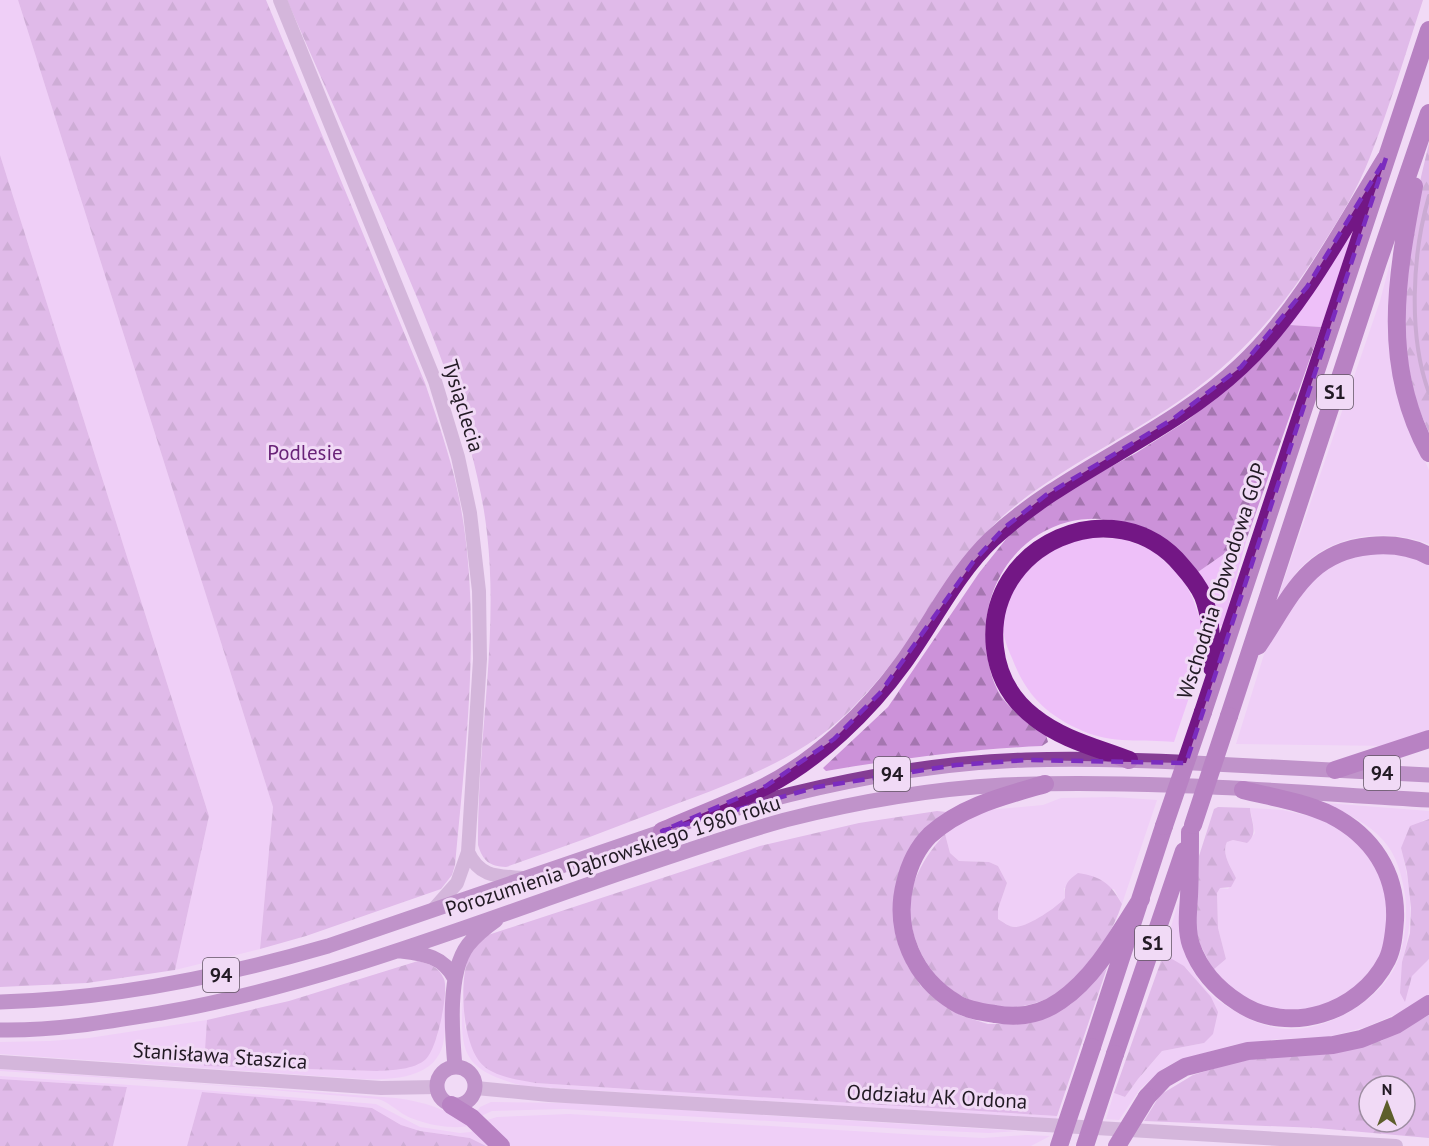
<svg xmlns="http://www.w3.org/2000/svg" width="1429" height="1146" font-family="'PT Sans',sans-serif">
<defs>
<pattern id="forest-firs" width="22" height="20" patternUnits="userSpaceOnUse" patternTransform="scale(1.5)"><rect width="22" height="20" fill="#cc92d9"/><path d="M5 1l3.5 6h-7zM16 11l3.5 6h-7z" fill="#a576b0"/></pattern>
</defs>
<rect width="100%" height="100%" fill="#f1daf6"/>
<path fill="#eec0f9" d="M 0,0 L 18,0 L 273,807 L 260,949 L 175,970 L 209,816 L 0,155 Z
M 1350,228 L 1353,233 L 1321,327 L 1290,325 Z
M 1390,263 L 1389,317 L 1405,418 L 1429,470 L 1429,544 C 1384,527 1328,534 1296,573 C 1289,582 1284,592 1277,600 L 1380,301 Z
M 1083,537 L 1123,539 L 1153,550 L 1183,579 L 1193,599 L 1201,622 L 1202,659 L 1174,742 C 1144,739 1111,744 1083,731 C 1046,715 1026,695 1012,658 C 1007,647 1002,634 1003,622 C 1005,609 1009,599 1015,588 C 1023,572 1037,557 1052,548 C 1061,543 1073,541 1083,537 Z
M 1247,538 L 1223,625 L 1219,627 L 1214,599 L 1198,572 Z
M 1364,554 L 1406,554 L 1429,564 L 1429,732 L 1394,746 L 1236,744 L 1266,648 L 1285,613 L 1326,566 Z
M 1114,797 L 1157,800 L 1122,904 L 1114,889 L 1064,888 L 1065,898 C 1057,907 1028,927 1016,927 C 1009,927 1003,922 998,919 L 998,909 L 1007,883 L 998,866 L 989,862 L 959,861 L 950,853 L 945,834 L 968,819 L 988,810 L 1043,805 L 1061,798 Z
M 1326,803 L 1429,811 L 1429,819 L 1423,820 L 1401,848 C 1412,893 1414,917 1402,962 L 1412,975 L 1429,959 L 1429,995 L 1408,1009 L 1366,1027 L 1328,1037 L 1277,1039 L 1233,1045 L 1179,1060 L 1164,1068 L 1140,1089 L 1119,1120 L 1106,1119 L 1114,1093 L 1125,1097 L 1138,1079 L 1162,1051 L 1204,1043 C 1202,1030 1200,991 1195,981 C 1189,966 1176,959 1161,961 L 1178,903 C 1182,927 1182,953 1195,974 C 1207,995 1218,1001 1238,1013 C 1254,1023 1275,1030 1294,1029 C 1331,1028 1378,1001 1395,967 C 1405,946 1408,917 1405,895 C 1402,876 1397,855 1383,840 C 1368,823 1347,814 1326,803 Z
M 1250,808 L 1283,810 L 1317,818 L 1340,829 L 1369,854 L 1383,881 L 1389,923 L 1380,959 L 1350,993 L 1321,1008 L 1273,1010 L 1243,996 L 1228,985 L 1213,970 L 1226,959 L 1218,928 L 1217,893 L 1219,888 L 1228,889 L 1236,878 C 1231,867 1221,854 1227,842 L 1233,840 L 1247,843 L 1255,833 Z
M 445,988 C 445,1006 447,1026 443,1044 C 435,1079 391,1080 362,1079 L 0,1054 L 0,1042 L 50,1041 L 89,1038 L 207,1020 L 205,1066 L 377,1071 L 402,1069 L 437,1037 Z
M 463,998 L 465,1028 L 504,1076 L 535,1083 L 1057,1116 L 1056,1119 L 523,1086 C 465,1070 459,1056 463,998 Z
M 0,1069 L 396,1098 C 423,1102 447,1108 468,1126 C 450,1130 418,1123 403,1114 C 394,1108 388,1102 378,1099 L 187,1083 L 0,1071 Z
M 0,1076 L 202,1090 L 376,1104 L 420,1127 L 460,1133 L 471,1132 L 476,1128 L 493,1146 L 486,1146 L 470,1138 L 420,1131 L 401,1125 L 372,1108 L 316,1102 L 202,1092 L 187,1146 L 113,1146 L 127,1087 L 0,1079 Z
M 491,1102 L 571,1103 L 1018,1131 L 989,1133 L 922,1130 L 564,1109 L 492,1111 L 479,1117 L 477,1112 L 480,1107 Z
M 569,1114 L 921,1135 L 983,1138 L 1026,1135 L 1050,1136 L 1031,1146 L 509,1146 L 484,1121 L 497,1117 Z"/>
<path fill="url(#forest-firs)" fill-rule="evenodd" d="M 18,0 L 266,0 L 425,383 C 437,419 450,455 458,493 C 483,611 466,745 455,865 L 452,875 L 441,889 L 306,936 L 260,949 L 273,807 Z
M 287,0 L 1423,0 C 1406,52 1390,106 1370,157 C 1358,188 1341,216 1323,244 C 1289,299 1253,344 1202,384 C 1140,433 1064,463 1004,515 C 980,536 963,563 946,588 C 918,628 891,668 857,703 C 804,761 726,785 655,812 C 606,831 556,850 506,867 C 489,866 483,861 478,845 C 477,741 499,637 487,533 C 476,434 429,324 389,232 C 355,155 321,77 287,0 Z
M 1429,143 L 1429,433 L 1415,399 L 1403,337 L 1409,228 Z
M 0,155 L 209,816 L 175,970 L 87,983 L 0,987 Z
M 1290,325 L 1321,327 L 1247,538 L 1198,572 C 1169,533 1117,510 1068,522 C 1010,537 978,597 987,653 C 989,669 994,688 1004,700 C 1016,715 1031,724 1046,735 L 1048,742 L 1042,746 C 970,749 897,759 826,771 L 823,768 L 888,707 L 979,573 L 1010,534 L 1026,519 L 1081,483 L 1136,453 L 1188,420 L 1254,364 Z
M 1218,807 L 1250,808 C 1251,822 1259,833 1247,843 L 1233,840 L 1227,842 C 1221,854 1231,867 1236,878 L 1231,887 L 1220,888 L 1217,893 L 1218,928 L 1226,959 L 1213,970 L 1199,942 L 1196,929 L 1199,856 L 1214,809 Z
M 937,811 L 947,812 L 931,827 L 897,937 L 907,965 L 921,986 L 938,1001 L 962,1016 L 988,1024 L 1020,1024 L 1046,1018 L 1071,1004 L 1107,968 L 1057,1116 L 535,1083 C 517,1079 491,1077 479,1061 C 462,1038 459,981 469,956 C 472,948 481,940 488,935 L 760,846 L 859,823 Z
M 1429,819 L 1429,959 L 1412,976 L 1405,1002 L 1400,993 L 1402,962 L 1410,933 L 1411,908 L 1407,872 L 1401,848 L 1410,826 Z
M 945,834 L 950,853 L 959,861 L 989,862 L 998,866 L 1007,883 L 998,909 L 998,919 C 1003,922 1009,927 1015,927 C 1028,927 1057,907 1065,898 C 1064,885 1067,881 1078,873 C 1102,877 1110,883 1122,904 C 1113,931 1098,952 1079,973 C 1074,979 1069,986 1063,990 C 1006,1027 936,1003 915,938 C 909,920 907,898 915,880 C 922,862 932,848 945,834 Z
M 1172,959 L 1184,966 L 1211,997 L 1218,1012 L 1213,1034 L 1204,1043 L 1162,1051 L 1138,1079 L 1125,1097 L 1114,1093 L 1161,961 Z
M 418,961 C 430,964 439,967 444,979 C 449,992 437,1049 426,1059 C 414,1070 392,1070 377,1071 L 204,1066 L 207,1020 L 289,1001 Z
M 1429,1015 L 1429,1138 L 1317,1128 L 1144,1121 L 1160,1095 L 1193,1075 L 1229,1064 L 1267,1056 L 1381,1041 ZM 1369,1086 L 1405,1086 L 1405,1122 L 1369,1122 Z
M 0,1079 L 127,1087 L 113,1146 L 0,1146 Z
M 202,1092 L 316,1102 L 372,1108 L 401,1125 L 420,1131 L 470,1138 L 486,1146 L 187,1146 Z"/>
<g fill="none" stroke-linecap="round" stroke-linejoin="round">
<path stroke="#9e72a8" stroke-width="4" d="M 1429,196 C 1412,254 1408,336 1429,393"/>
<path stroke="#b28bbb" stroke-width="14" d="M 280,0 L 435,381 L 458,457 L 470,513 L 479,591 L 480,659 L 468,852 L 457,883 L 434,909
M 468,852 C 480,878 498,876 523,878
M 0,1062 L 381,1088 L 437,1087
M 476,1088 L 549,1095 L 1396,1146"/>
<path stroke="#853d94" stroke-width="15" d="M 724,812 C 823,784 923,763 1026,760 C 1082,758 1138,760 1194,763 C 1272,767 1351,771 1429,775
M 400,951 C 424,954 443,956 455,979
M 0,1002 C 112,999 221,977 328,946 L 672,828
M 0,1030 C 54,1031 107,1022 161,1013 C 320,985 472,924 624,872 C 678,854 731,835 785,820 C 856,802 930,789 1003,785 C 1145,779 1288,792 1429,800
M437 1086a19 19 0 1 1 38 0a19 19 0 1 1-38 0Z
M 455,1067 C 452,1033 447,973 468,945 C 476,935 486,927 496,920"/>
<path stroke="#731785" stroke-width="18" d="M 1414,186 C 1396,279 1381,365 1429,453
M 1258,646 C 1290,599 1306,552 1370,546 C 1390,544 1412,547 1429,556
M 1203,712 L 1429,30
M 1229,716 L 1378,262 L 1429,113
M 1129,760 C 1098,748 1061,739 1034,717 C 1012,700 998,676 995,648 C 983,544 1116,486 1182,566 C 1190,575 1198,585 1203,596 C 1212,619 1211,643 1212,668
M 1335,770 L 1429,739
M 1045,784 C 1004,796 962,806 930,835 C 917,848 909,866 905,883 C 893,930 914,978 956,1003 C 967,1010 982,1012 995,1014 C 1017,1018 1040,1015 1060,1001 C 1095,977 1118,935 1141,899
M 662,831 C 696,816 731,803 764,787 C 817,761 869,710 903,663 C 932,623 956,573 992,539 C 1066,470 1167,436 1241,366 C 1301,310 1343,228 1386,158
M 1190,832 C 1190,853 1190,874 1189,896 C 1188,912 1186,930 1191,945 C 1200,971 1217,989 1239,1003 C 1289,1036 1360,1013 1387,960 C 1393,948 1394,933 1395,920 C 1397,873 1372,836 1331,815 C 1304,802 1271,797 1243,790
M 1092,1047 L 1164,826
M 1115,1054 L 1184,851
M 1147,1097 L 1164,1079 L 1185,1067 L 1248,1051 L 1333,1045 L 1361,1039 L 1396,1025 L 1429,1004
M 451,1105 L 472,1118 L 501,1146"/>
<path stroke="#731785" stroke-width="18" d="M 1193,825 L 1229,716
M 1164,826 L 1203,712
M 1059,1146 L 1092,1047
M 1085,1146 L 1115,1054
M 1117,1146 L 1147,1097"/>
</g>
<path d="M0 0H1429V1146H0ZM 1386,158 L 1186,763 L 1027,760 L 956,765 L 817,787 L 662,831 L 766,786 L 834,739 L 880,693 L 973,562 L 1004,528 L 1046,495 L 1173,419 L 1241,367 L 1307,287 Z" fill="#f1daf6" fill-opacity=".55" fill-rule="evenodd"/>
<path fill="none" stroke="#7b2cbf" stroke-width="4.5" stroke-dasharray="12 8" stroke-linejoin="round" d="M 1386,158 L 1186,763 L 1027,760 L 956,765 L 817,787 L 662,831 L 766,786 L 834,739 L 880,693 L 973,562 L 1004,528 L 1046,495 L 1173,419 L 1241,367 L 1307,287 Z"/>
<g text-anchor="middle" stroke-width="6" stroke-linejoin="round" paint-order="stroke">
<g fill="#f1daf6" stroke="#605463" stroke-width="1.5">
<rect x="1317" y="375" width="36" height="34" rx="4.5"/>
<rect x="1364" y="756" width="36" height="34" rx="4.5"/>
<rect x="874" y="757" width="36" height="34" rx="4.5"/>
<rect x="1135" y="926" width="36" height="34" rx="4.5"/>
<rect x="203" y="958" width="36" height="34" rx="4.5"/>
</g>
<g font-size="20" font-weight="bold" fill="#221a24">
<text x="1335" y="399">S1</text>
<text x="1382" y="780">94</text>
<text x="892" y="781">94</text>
<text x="1153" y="950">S1</text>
<text x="221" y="982">94</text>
</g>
<g font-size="21" fill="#221a24" stroke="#f1daf6">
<text transform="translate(463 406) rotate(73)" y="7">Tysiąclecia</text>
<text transform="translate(1222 581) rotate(-72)" y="7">Wschodnia Obwodowa GOP</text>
<text transform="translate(613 856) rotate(-18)" y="7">Porozumienia Dąbrowskiego 1980 roku</text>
<text transform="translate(220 1056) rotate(4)" y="7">Stanisława Staszica</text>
<text transform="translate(937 1097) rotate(3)" y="7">Oddziału AK Ordona</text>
</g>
<g font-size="21" fill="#692378" stroke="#f1daf6">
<text x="305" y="460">Podlesie</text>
</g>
</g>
<g transform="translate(1387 1104)"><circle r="28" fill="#f1daf6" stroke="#9e8da2" stroke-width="1.5"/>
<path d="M0-4.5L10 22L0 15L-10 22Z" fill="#5d5e2b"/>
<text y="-9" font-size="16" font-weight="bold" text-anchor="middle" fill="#221a24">N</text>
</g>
</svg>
